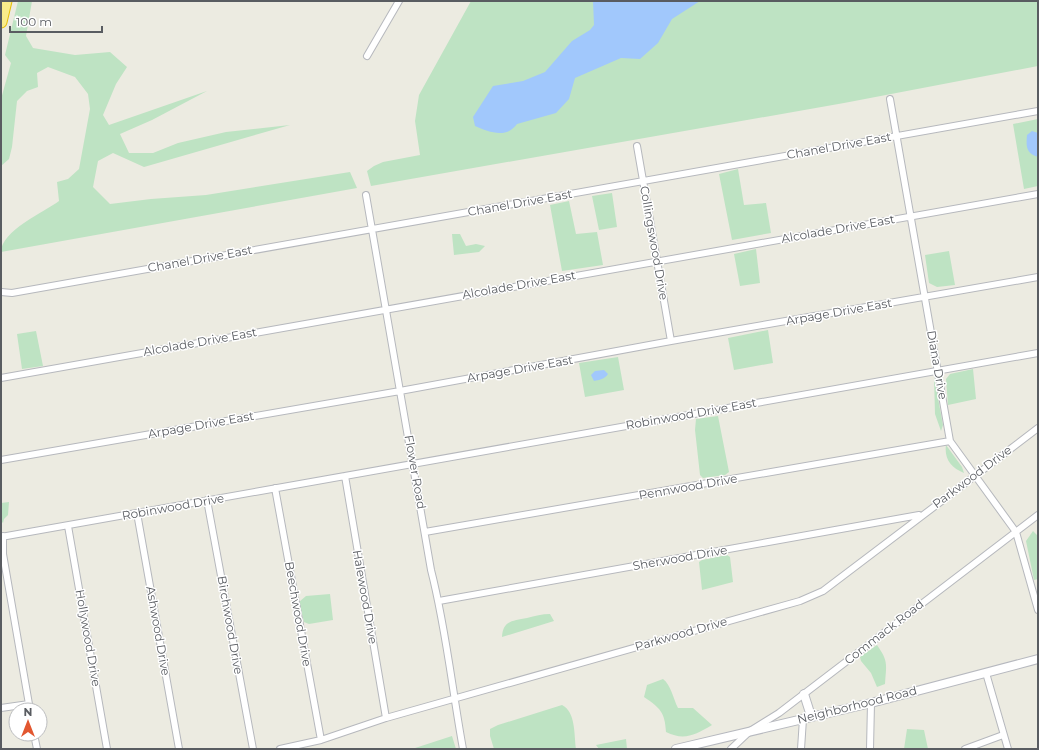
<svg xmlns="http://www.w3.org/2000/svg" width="1039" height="750" font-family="Montserrat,sans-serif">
<rect width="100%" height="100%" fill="#ecebe1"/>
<path fill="#bee3c3" d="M 18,1 L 32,1 L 26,36 L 33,48 L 75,55 L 110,52 L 127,67 L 116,84 L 103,115 L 109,125 L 207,91 L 152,120 L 120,134 L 129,153 L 153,153 L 178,143 L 226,132 L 290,125 L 144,167 L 113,153 L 98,161 L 93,187 L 110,204 L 151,199 L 206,195 L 350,172 L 357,188 L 1,252 C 1,231 44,212 59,201 L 57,182 L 68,179 L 79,169 L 90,109 L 88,94 L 75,77 L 48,67 L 37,73 L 38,87 L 27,91 L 17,101 L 12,147 L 9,159 L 1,166 L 1,99 L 11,63 L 5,55 Z
M 471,1 L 1038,1 L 1038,66 L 844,103 L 371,186 L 367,171 L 374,166 L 383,162 L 420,155 L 415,121 L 419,95 Z
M 1038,119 L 1038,186 L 1024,189 L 1013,124 Z
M 738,169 L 744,205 L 766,203 L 771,233 L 732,240 L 719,174 Z
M 612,193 L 617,227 L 599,230 L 592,196 Z
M 569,201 L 576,234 L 597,232 L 603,265 L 562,271 L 550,205 Z
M 452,234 L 460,234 L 466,246 L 476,244 L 485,246 L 479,252 L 454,255 Z
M 756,249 L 760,283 L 740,286 L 734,254 Z
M 949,251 L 955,285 L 937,287 L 929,283 L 925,255 Z
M 768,330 L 773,363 L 734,370 L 728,338 Z
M 36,331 L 43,366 L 22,369 L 17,334 Z
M 618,357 L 624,390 L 585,397 L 579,363 Z
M 973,369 L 976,399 L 948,405 L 946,379 L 950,374 Z
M 934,377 L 943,425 L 941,431 L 935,414 Z
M 718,416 L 729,472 L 725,475 L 703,478 L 700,475 L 695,430 L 696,419 Z
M 946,445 L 962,467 L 964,473 C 951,468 944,459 946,445 Z
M 9,502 L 8,515 L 4,519 L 3,523 L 1,521 L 1,503 Z
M 1033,531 L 1038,536 L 1038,579 L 1034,580 L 1026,541 Z
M 727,555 L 730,557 L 733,582 L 702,590 L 699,562 L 702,560 Z
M 330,594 L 333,620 L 309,624 L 304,622 L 299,602 L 306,596 Z
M 550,614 L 554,621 L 502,637 C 503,620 513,621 527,618 C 535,616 542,614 550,614 Z
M 877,645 C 889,662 886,665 885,684 L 877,687 L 871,673 L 861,661 L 860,657 Z
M 663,679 C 671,685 673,698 678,708 L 693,708 L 712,725 C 695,735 684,741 666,732 C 665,712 660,708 644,697 L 647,685 Z
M 562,705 C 576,712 574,735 576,749 L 494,749 L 490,736 L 490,729 L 498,725 Z
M 907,729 L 924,730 L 928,749 L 904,749 Z
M 452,736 L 456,749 L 412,749 Z
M 626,739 L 627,749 L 599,749 L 596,745 Z"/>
<path fill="#a1c8fc" d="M 593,1 L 700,1 L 672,19 L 658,43 L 640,59 L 621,58 L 575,78 L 569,99 L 556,113 L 517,124 C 506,139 489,132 475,126 L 473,117 L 493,86 L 523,81 L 545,72 L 572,41 L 590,30 L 594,25 Z
M 1032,131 L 1038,133 L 1038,157 C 1026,153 1026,147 1027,135 Z
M 604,370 L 608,374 C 605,379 599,380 594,381 L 591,375 L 595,371 Z"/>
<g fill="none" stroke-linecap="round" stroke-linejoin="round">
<g stroke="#b6b8bd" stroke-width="8">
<path id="street" d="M 367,56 L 399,1
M 890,99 L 950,441 L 1016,532 L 1038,610
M 637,146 L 671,341
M 366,195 L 431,570 C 446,628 452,689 463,749
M 1,292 L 12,293 L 1038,111
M 1,378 L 1038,194
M 1,460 L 400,391 L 671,341 L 1038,277
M 345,476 L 386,718
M 275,488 L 321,740
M 207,500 L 253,749
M 137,513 L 179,749
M 68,526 L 107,749
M 425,532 L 950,441
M 3,536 L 3,554 L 30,710
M 1,537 L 1038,353
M 439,601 L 919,515
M 986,673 L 1008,749
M 1,708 L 29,704
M 34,734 L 37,749
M 280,749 L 321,740 L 386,718 L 800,601 L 823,591 L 1038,428
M 731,749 L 750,731 L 779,713 L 1038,515
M 801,749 L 803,719
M 870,749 L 871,703
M 965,749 L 1003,735"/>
</g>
<g stroke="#b7b9bf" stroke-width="10">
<path id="secondary" d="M 804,694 L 811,716
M 676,749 L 871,703 L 1038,659"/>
</g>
<g stroke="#e5be08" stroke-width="13">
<path id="highway" d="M 1,22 L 6,1"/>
</g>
<use href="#street" stroke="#fff" stroke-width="6"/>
<use href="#secondary" stroke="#fff" stroke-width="8"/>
<use href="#highway" stroke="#f9ec8b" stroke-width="11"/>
</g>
<g text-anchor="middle" stroke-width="3" stroke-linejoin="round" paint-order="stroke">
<g font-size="12" fill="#595c61" stroke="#fff">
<text transform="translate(839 146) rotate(-10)" y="4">Chanel Drive East</text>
<text transform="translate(520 203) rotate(-10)" y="4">Chanel Drive East</text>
<text transform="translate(838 229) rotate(-10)" y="4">Alcolade Drive East</text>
<text transform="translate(654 243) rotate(80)" y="4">Collingswood Drive</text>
<text transform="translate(200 259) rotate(-10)" y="4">Chanel Drive East</text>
<text transform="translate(519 285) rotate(-10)" y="4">Alcolade Drive East</text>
<text transform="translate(839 312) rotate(-10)" y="4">Arpage Drive East</text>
<text transform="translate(200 342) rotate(-10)" y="4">Alcolade Drive East</text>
<text transform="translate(937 365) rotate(80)" y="4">Diana Drive</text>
<text transform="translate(520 369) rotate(-10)" y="4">Arpage Drive East</text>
<text transform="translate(691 414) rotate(-10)" y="4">Robinwood Drive East</text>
<text transform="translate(201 425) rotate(-10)" y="4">Arpage Drive East</text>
<text transform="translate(415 472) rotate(80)" y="4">Flower Road</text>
<text transform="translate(972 477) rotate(-37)" y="4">Parkwood Drive</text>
<text transform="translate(688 487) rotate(-10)" y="4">Pennwood Drive</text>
<text transform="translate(173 507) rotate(-10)" y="4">Robinwood Drive</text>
<text transform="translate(680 558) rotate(-10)" y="4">Sherwood Drive</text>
<text transform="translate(365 597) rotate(80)" y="4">Halewood Drive</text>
<text transform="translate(298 614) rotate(80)" y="4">Beechwood Drive</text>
<text transform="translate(230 625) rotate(80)" y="4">Birchwood Drive</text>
<text transform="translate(158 631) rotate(80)" y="4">Ashwood Drive</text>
<text transform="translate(884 632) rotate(-38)" y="4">Commack Road</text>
<text transform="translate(681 634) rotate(-16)" y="4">Parkwood Drive</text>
<text transform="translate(88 638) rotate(80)" y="4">Hollywood Drive</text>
<text transform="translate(857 705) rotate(-14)" y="4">Neighborhood Road</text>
</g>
</g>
<rect width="1039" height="750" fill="none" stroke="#595c61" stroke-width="4"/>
<g transform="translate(28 722)"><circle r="19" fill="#ffffff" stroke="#bdbec0"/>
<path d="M0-3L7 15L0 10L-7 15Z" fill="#e25730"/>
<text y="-6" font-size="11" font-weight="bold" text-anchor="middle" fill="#595c61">N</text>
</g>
<path d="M10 26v6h92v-6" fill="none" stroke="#595c61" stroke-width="2"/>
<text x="16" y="26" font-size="12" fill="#595c61" stroke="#ffffff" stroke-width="3" paint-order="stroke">100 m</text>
</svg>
